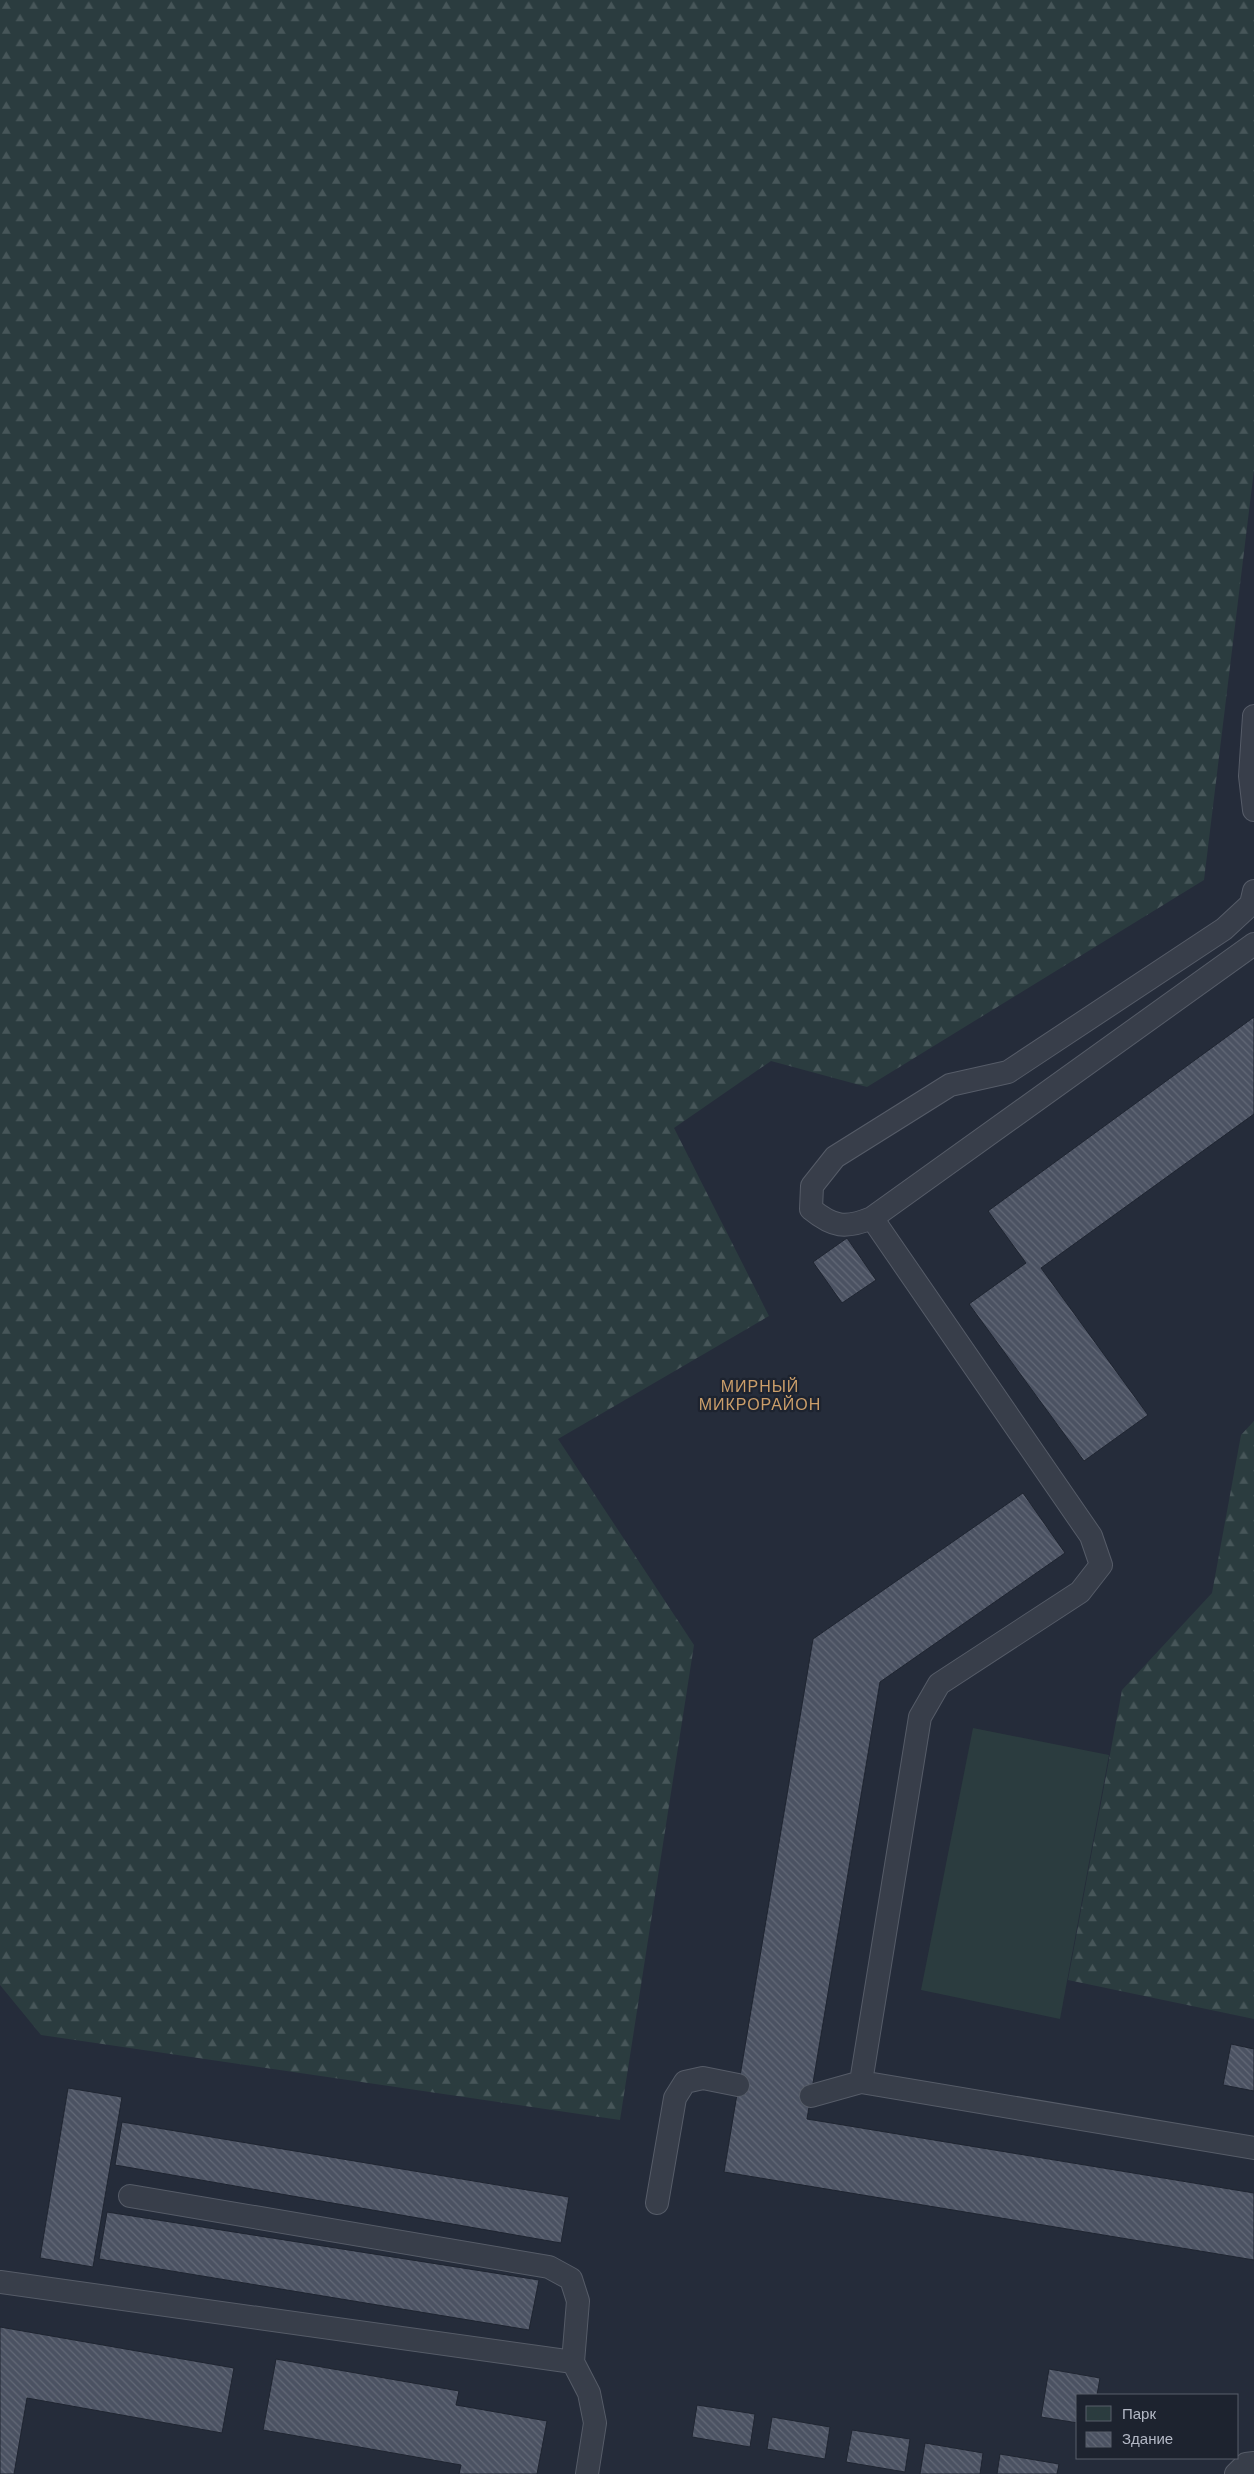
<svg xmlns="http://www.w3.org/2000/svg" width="1254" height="2474" font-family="'DM Sans',sans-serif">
<defs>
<pattern id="forest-firs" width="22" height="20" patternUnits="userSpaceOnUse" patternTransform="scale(1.25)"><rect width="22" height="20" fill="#2b3c3f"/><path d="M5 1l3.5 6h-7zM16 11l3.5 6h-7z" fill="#475659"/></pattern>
<pattern id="building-back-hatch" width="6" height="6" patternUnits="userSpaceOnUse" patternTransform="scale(1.25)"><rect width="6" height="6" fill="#4b5262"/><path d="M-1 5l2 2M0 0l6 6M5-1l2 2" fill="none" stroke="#636977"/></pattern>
</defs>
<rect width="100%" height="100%" fill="#252c3a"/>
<path fill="url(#forest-firs)" d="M 0,0 L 1254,0 L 1254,470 L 1204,880 L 867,1087 L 771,1061 L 674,1128 L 769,1316 L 558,1439 L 694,1645 L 620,2120 L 41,2035 L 0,1985 Z
M 1254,1421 L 1254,2019 L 1068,1980 L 1122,1690 L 1212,1593 L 1241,1435 Z"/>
<path fill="#2b3c3f" d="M 973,1728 L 1109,1755 L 1060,2019 L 921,1990 Z"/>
<path fill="url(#building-back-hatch)" stroke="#1f2531" d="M 1254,1017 L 1254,1114 L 1041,1268 L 1148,1415 L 1084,1461 L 969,1304 L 1026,1263 L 988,1211 Z
M 847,1238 L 876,1280 L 842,1303 L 813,1262 Z
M 1023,1493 L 1065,1553 L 880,1682 L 807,2119 L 1254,2193 L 1254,2260 L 724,2172 L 813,1639 Z
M 1231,2044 L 1254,2049 L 1254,2091 L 1223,2085 Z
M 68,2088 L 122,2097 L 93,2267 L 40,2258 Z
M 122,2122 L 569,2197 L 561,2243 L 115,2165 Z
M 107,2212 L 539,2280 L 529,2330 L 99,2259 Z
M 0,2327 L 234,2368 L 222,2433 L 27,2398 L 14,2474 L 0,2474 Z
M 276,2359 L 459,2391 L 456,2405 L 547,2421 L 537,2474 L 459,2474 L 461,2465 L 263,2430 Z
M 1049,2369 L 1100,2378 L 1097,2395 L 1078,2395 L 1078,2423 L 1041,2417 Z
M 697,2405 L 755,2414 L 750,2447 L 692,2437 Z
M 772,2417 L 830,2427 L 825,2459 L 767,2449 Z
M 852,2430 L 910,2439 L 905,2472 L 846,2462 Z
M 925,2443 L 983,2453 L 980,2474 L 920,2474 Z
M 1000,2454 L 1059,2464 L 1057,2474 L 997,2474 Z"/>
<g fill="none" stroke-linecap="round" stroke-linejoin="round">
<g stroke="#565c68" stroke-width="24">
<path id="lane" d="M 1254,716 L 1250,776 L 1254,810
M 1254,944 L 872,1218 L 1091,1536 L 1101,1565 L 1080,1592 L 939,1684 L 920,1717 L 861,2082 L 1254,2148
M 872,1218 C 845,1229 833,1227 811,1209 L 812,1186 L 835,1157 L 950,1085 L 1008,1072 L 1224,929 L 1251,904 L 1254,891
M 811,2096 L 861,2082
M 130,2196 L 549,2267 L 571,2279 L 578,2301 L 573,2362
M 657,2203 L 675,2098 L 685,2082 L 703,2078 L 738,2085
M 0,2282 L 573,2362 L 589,2393 L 595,2423 L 587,2474
M 1236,2474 L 1246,2464 L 1254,2463"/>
</g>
<use href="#lane" stroke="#383e4a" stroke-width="22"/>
</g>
<g text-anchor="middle" stroke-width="4.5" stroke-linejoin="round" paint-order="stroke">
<g font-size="16" letter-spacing="1" fill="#cb9e6a" stroke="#1d232f">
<text x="760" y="1392">МИРНЫЙ<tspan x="760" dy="18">МИКРОРАЙОН</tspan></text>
</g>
</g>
<rect x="1076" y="2394" width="162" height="65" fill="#1d232f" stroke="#595f6b"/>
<rect x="1086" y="2406" width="25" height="15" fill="#2b3c3f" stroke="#595f6b"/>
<text x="1122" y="2419" font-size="15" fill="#b4b9c6">Парк</text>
<rect x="1086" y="2432" width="25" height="15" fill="url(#building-back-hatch)" stroke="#595f6b"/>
<text x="1122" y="2444" font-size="15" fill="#b4b9c6">Здание</text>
</svg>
